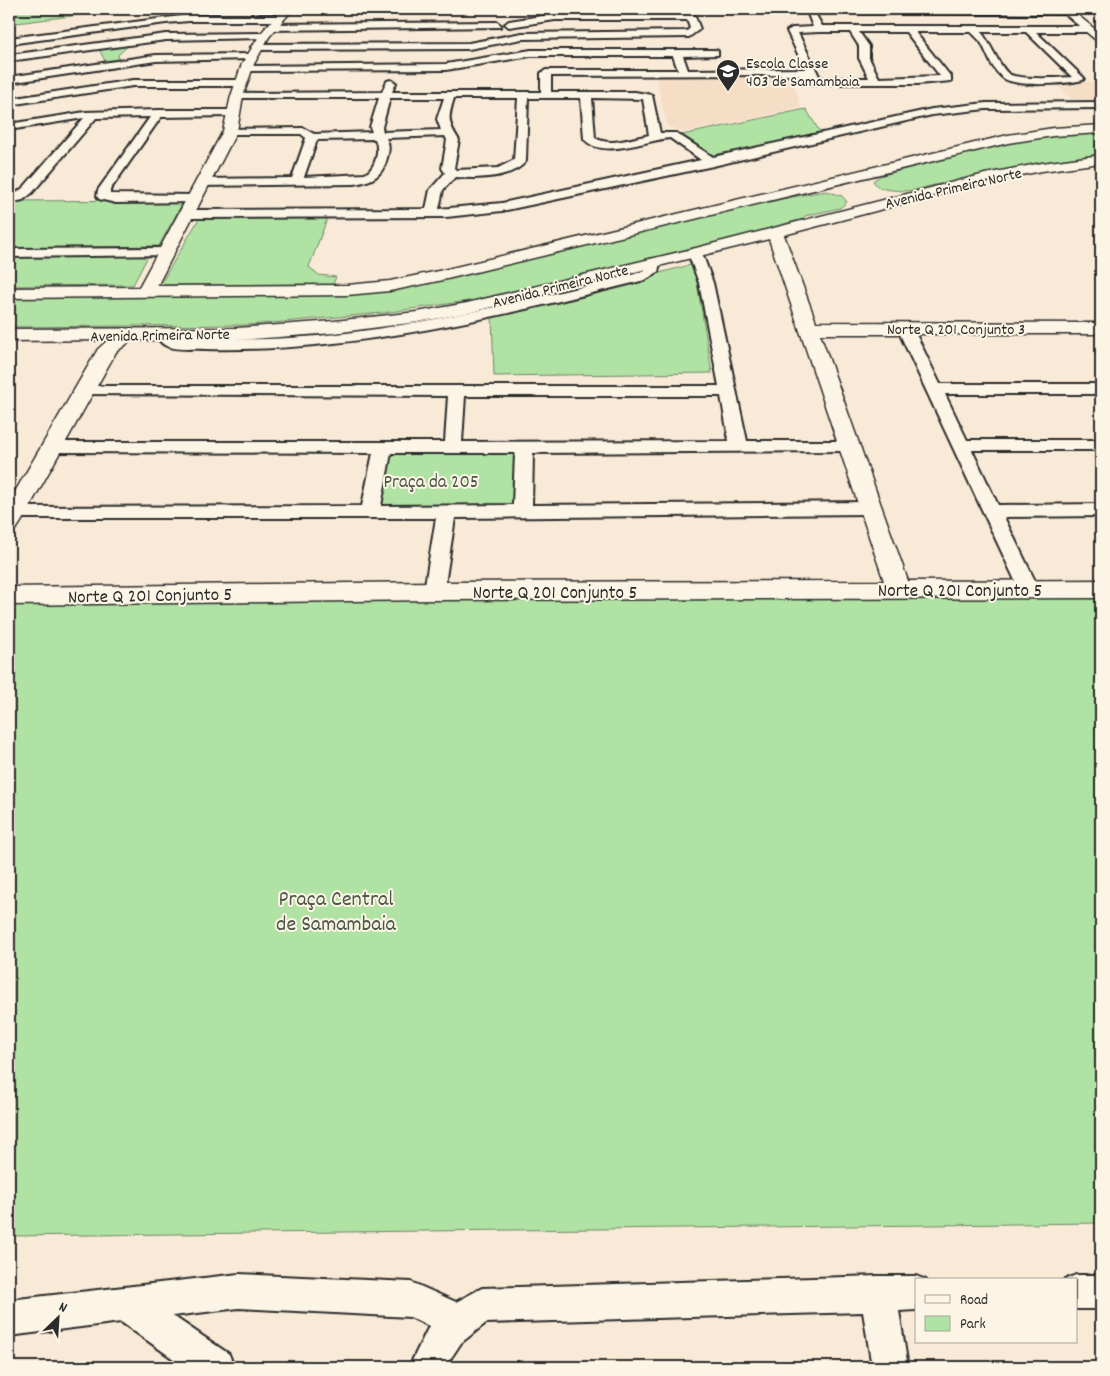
<svg xmlns="http://www.w3.org/2000/svg" width="1110" height="1376" font-family="Dekko,sans-serif">
<rect width="100%" height="100%" fill="#f9ead7"/>
<filter id="ink" filterUnits="userSpaceOnUse"><feTurbulence type="fractalNoise" baseFrequency=".02" numOctaves="2"/><feDisplacementMap in="SourceGraphic" scale="10" xChannelSelector="R" yChannelSelector="G"/><feConvolveMatrix kernelMatrix="1 2 1 2 8 2 1 2 1" color-interpolation-filters="sRGB"/></filter>
<g filter="url(#ink)">
<path fill="#f6ddc6" d="M 791,75 L 801,108 L 685,133 L 667,126 L 656,76 Z
M 1053,82 L 1101,82 L 1101,99 L 1072,99 Z"/>
<path fill="#b0e2a3" stroke="#6e8667" d="M 9,9 L 126,9 L 9,24 Z
M 132,42 L 118,55 L 120,62 L 106,63 L 98,47 Z
M 806,109 L 820,132 L 714,156 L 682,135 Z
M 1069,132 L 1101,132 L 1101,156 L 1040,164 L 954,184 C 939,182 929,187 915,190 C 903,192 890,190 879,188 L 873,181 L 880,176 L 1014,139 Z
M 827,191 L 842,196 L 847,202 L 840,208 L 805,216 L 803,219 L 710,244 L 475,300 L 383,313 L 249,325 L 9,327 L 9,295 L 371,293 L 449,279 L 761,201 C 783,200 804,194 827,191 Z
M 184,200 L 159,246 L 9,248 L 9,201 Z
M 329,214 L 309,267 L 319,275 L 336,277 L 333,284 L 160,285 L 200,217 Z
M 9,256 L 148,256 L 133,285 L 9,286 Z
M 694,264 L 712,373 L 494,376 L 492,316 Z
M 530,441 L 527,516 L 360,518 L 377,444 Z
M 1101,586 L 1101,1223 L 9,1236 L 9,589 Z"/>
<g fill="none" stroke-linecap="round" stroke-linejoin="round">
<g stroke="#2b2b2b" stroke-width="4">
<path id="street" d="M 284,9 L 366,9 L 362,12 L 288,12 Z
M 684,9 L 692,9 L 700,29 L 689,37 L 522,39 L 469,49 L 256,50 L 251,47 L 256,44 L 469,43 L 522,33 L 687,31 L 690,28 L 687,20 L 555,20 L 509,27 L 505,24 L 509,21 L 555,14 L 686,14 Z
M 806,9 L 1069,9 L 1072,11 L 1068,14 L 815,13 L 822,26 L 1088,26 L 1093,29 L 1088,32 L 1036,32 L 1084,78 L 1083,80 C 1067,84 1014,88 1002,77 C 991,68 988,55 982,44 C 979,39 975,36 971,32 L 915,32 L 951,77 L 951,81 L 918,84 L 805,84 L 801,83 L 798,77 L 799,75 L 551,76 L 551,92 L 635,92 L 652,95 L 660,133 L 676,133 L 713,157 L 932,109 L 986,103 L 1101,102 L 1101,108 L 986,109 L 932,115 L 713,166 L 502,211 L 446,217 L 186,218 L 180,214 L 186,210 L 426,209 L 430,190 L 445,173 L 442,168 L 447,140 L 445,136 L 386,138 C 390,146 389,150 387,158 C 382,177 372,181 354,184 L 198,186 L 196,183 L 198,180 L 202,179 L 292,178 L 306,138 L 301,134 L 230,134 L 226,133 L 224,131 L 226,129 L 303,128 L 314,134 L 372,132 L 370,127 L 379,98 L 238,98 L 233,95 L 234,93 L 382,92 L 387,81 L 391,80 L 396,83 L 392,92 L 541,92 L 541,73 L 546,70 L 678,70 L 673,56 L 531,56 L 446,70 L 247,71 L 244,70 L 244,66 L 446,64 L 531,50 L 715,50 L 718,51 L 718,55 L 683,56 L 688,70 L 805,69 L 787,31 L 792,28 L 813,27 ZM 819,32 L 850,32 L 859,46 L 859,58 L 869,78 L 820,78 L 798,33 ZM 859,32 L 906,32 L 940,76 L 879,78 L 869,58 L 869,46 ZM 981,32 L 1026,32 L 1072,77 C 1059,78 1019,80 1009,74 C 999,67 991,43 981,32 ZM 390,98 L 444,98 L 437,119 L 441,130 L 383,132 L 382,127 ZM 454,98 L 518,98 L 514,160 L 498,168 L 456,170 L 454,168 L 459,140 C 447,122 448,118 454,98 ZM 528,98 L 581,98 L 584,139 C 602,160 646,140 670,138 L 701,160 L 502,203 L 439,209 L 443,190 L 455,177 C 476,179 512,179 526,161 ZM 592,98 L 643,99 L 649,135 C 633,138 610,147 595,138 ZM 375,139 C 380,150 376,168 365,174 L 304,177 L 317,140 Z
M 189,15 L 278,15 L 282,18 L 278,21 L 189,21 L 166,23 L 9,44 L 9,38 Z
M 497,22 L 501,25 L 500,27 L 270,30 L 266,27 L 270,24 Z
M 264,33 L 269,36 L 267,38 L 166,40 L 9,61 L 9,55 L 166,34 Z
M 250,54 L 255,57 L 253,59 L 156,61 L 9,83 L 9,77 L 156,55 Z
M 133,80 L 242,80 L 247,83 L 242,86 L 133,86 L 9,105 L 9,99 Z
M 159,110 L 232,110 L 237,113 L 232,116 L 161,117 L 110,190 L 110,194 L 194,195 L 200,199 L 198,202 L 116,203 L 99,199 L 97,196 L 98,190 L 150,117 L 96,118 L 32,193 L 23,200 L 9,203 L 9,195 L 15,194 L 24,187 L 84,118 L 9,130 L 9,124 L 85,112 Z
M 166,248 L 173,252 L 171,255 L 9,257 L 9,249 Z
M 695,249 L 702,253 L 713,283 L 747,441 L 848,441 L 854,442 L 857,446 L 854,450 L 848,451 L 533,453 L 532,505 L 869,502 L 876,504 L 878,508 L 876,512 L 869,514 L 455,518 L 444,591 L 441,596 L 434,598 L 427,596 L 424,591 L 436,518 L 9,518 L 9,508 L 14,507 L 362,506 L 373,453 L 52,452 L 46,451 L 43,447 L 46,443 L 52,442 L 445,442 L 448,396 L 79,394 L 77,391 L 79,388 L 85,386 L 719,386 L 699,283 L 688,253 ZM 465,396 L 721,396 L 729,441 L 462,442 ZM 391,453 L 515,453 L 513,505 L 381,506 Z
M 653,259 L 660,263 L 658,272 L 645,280 C 501,316 353,353 204,349 C 191,348 168,352 160,341 L 163,333 L 173,333 L 176,338 C 214,340 251,340 289,338 C 406,331 522,301 635,274 L 645,270 L 648,260 Z
M 905,323 L 910,325 L 913,328 L 940,384 L 1101,384 L 1101,394 L 945,394 L 967,440 L 1101,440 L 1101,450 L 972,450 L 998,505 L 1101,504 L 1101,516 L 1004,517 L 1039,589 L 1036,594 L 1029,596 L 1022,594 L 1019,589 L 897,328 L 900,325 Z
M 239,1274 L 411,1282 L 456,1302 L 482,1288 L 878,1276 L 916,1276 L 926,1280 L 916,1280 L 916,1310 L 899,1311 L 908,1367 L 872,1367 L 863,1312 L 486,1323 L 461,1343 L 445,1367 L 409,1367 L 429,1326 L 410,1317 L 239,1308 L 173,1316 L 229,1354 L 234,1367 L 185,1367 L 121,1322 L 9,1336 L 9,1300 Z
M 1076,1275 L 1101,1275 L 1101,1309 L 1076,1309 L 1076,1280 L 1064,1280 Z"/>
</g>
<g stroke="#2b2b2b" stroke-width="3">
<path id="secondary" d="M 282,9 L 293,9 L 269,37 L 254,64 L 243,96 L 237,131 L 157,286 L 347,285 L 390,281 L 443,270 L 1008,135 L 1053,128 L 1101,125 L 1101,133 L 1053,136 L 1008,143 L 443,280 L 390,291 L 347,295 L 9,298 L 9,288 L 139,287 L 223,131 L 231,96 L 242,64 L 261,33 Z
M 1059,9 L 1070,9 L 1101,34 L 1101,42 L 1097,41 Z
M 1101,155 L 1101,163 L 1042,171 L 986,182 L 784,235 L 816,322 L 1101,323 L 1101,334 L 820,334 L 908,581 L 1101,580 L 1101,598 L 434,600 L 9,605 L 9,587 L 434,582 L 884,581 L 769,239 L 467,313 L 417,322 L 334,333 L 236,340 L 132,340 L 116,352 L 21,522 L 17,528 L 9,530 L 9,502 L 98,349 L 108,340 L 9,341 L 9,329 L 236,328 L 334,321 L 417,312 L 467,303 L 692,249 L 985,174 L 1042,163 Z"/>
</g>
<use href="#street" fill="#fcf5e5" fill-rule="evenodd"/>
<use href="#secondary" fill="#fcf5e5" fill-rule="evenodd"/>
</g>
</g>
<defs>
<g id="school-pin" transform="scale(1.25)"><path d="M0 17L-7.5 6A9.5 9.5 0 1 1 7.5 6Z" fill="#2b2b2b" stroke="#fcf5e5"/><path d="M0-5L7-2L0 1L-7-2ZM-4 1L0 2.5L4 1V4Q0 6-4 4Z" fill="#fff"/></g>
</defs>
<g fill-rule="evenodd">
<use href="#school-pin" x="728" y="71"/>
</g>
<g text-anchor="middle" stroke-width="4" stroke-linejoin="round" paint-order="stroke">
<g font-size="16" fill="#2b2b2b" stroke="#fcf5e5" text-anchor="start">
<text x="746" y="68">Escola Classe<tspan x="746" dy="18">403 de Samambaia</tspan></text>
</g>
<g font-size="16" fill="#2b2b2b" stroke="#fcf5e5">
<text transform="translate(953 187) rotate(-13)" y="6">Avenida Primeira Norte</text>
<text transform="translate(560 285) rotate(-14)" y="6">Avenida Primeira Norte</text>
<text x="956" y="334">Norte Q 201 Conjunto 3</text>
<text transform="translate(160 334) rotate(-1)" y="6">Avenida Primeira Norte</text>
</g>
<g font-size="19" fill="#4c5949" stroke="#fcf5e5">
<text x="431" y="487">Praça da 205</text>
</g>
<g font-size="19" fill="#2b2b2b" stroke="#fcf5e5">
<text x="960" y="596">Norte Q 201 Conjunto 5</text>
<text x="555" y="598">Norte Q 201 Conjunto 5</text>
<text transform="translate(150 594) rotate(-1)" y="7">Norte Q 201 Conjunto 5</text>
</g>
<g font-size="22" fill="#4c5949" stroke="#fcf5e5">
<text x="336" y="905">Praça Central<tspan x="336" dy="25">de Samambaia</tspan></text>
</g>
</g>
<rect width="1110" height="1376" fill="none" stroke="#fcf5e5" stroke-width="30"/>
<rect x="15" y="15" width="1080" height="1346" fill="none" stroke="#2b2b2b" stroke-width="2" filter="url(#ink)"/>
<rect x="915" y="1278" width="162" height="65" fill="#fcf5e5" stroke="#a8a49b"/>
<rect x="925" y="1295" width="25" height="8" fill="#fcf5e5" stroke="#a8a49b"/>
<text x="960" y="1304" font-size="15" fill="#2b2b2b">Road</text>
<rect x="925" y="1316" width="25" height="15" fill="#b0e2a3" stroke="#a8a49b"/>
<text x="960" y="1328" font-size="15" fill="#2b2b2b">Park</text>
<g transform="translate(58 1318) rotate(25)" stroke="#fcf5e5" stroke-width="4" paint-order="stroke">
<path d="M0-4L9 19L0 12L-9 19Z" fill="#2b2b2b"/>
<text y="-8" font-size="14" font-weight="bold" text-anchor="middle" fill="#2b2b2b">N</text>
</g>
</svg>
